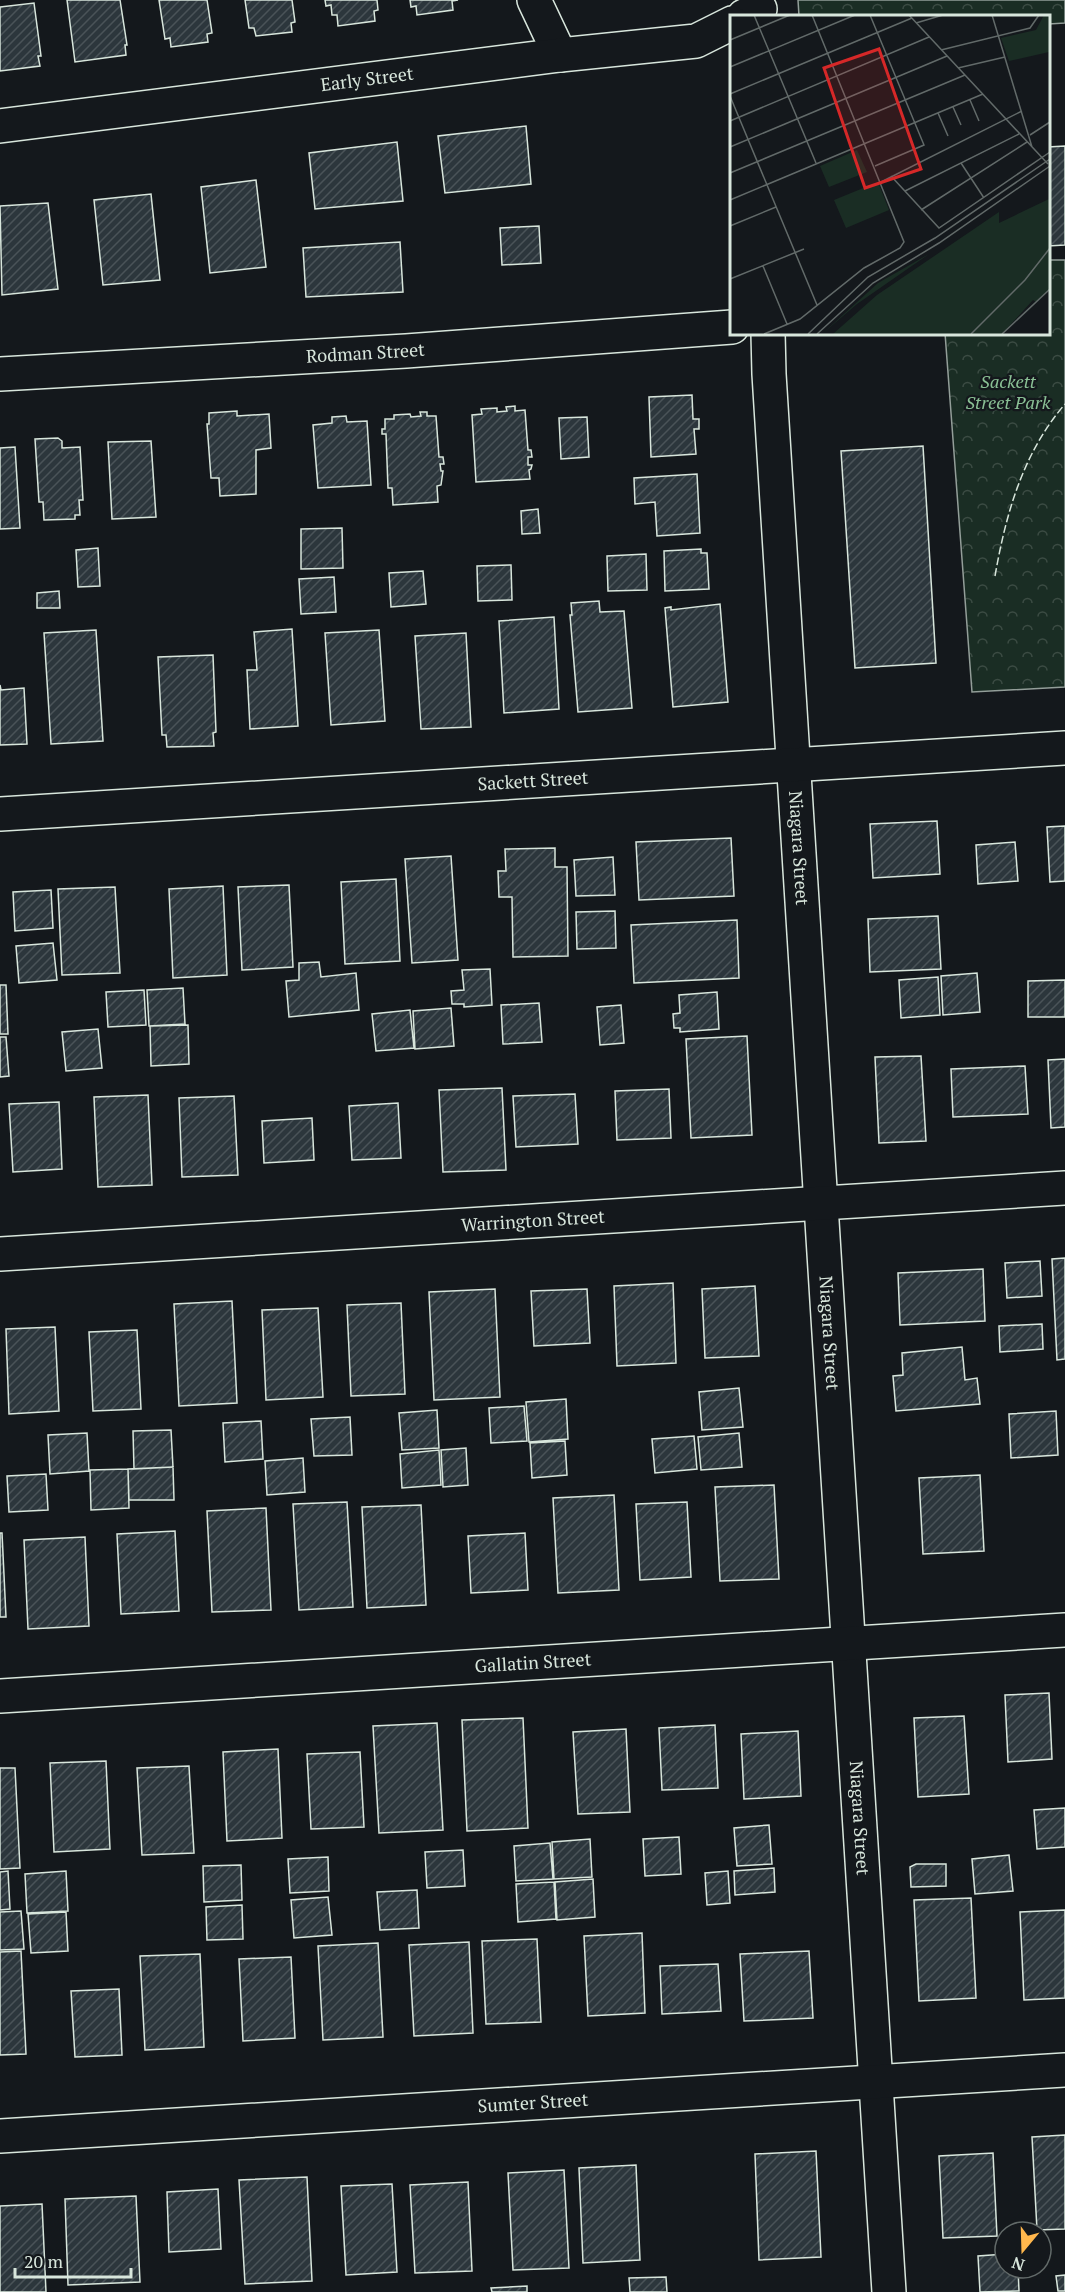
<svg xmlns="http://www.w3.org/2000/svg" width="1065" height="2292" font-family="'PT Serif',serif">
<defs>
<pattern id="forest-crowns" width="20" height="18" patternUnits="userSpaceOnUse" patternTransform="scale(1.5)"><rect width="20" height="18" fill="#1a2d24"/><path d="M2 6a3 3 0 1 1 6 0M12 15a3 3 0 1 1 6 0" fill="none" stroke="#3b4b43"/></pattern>
<pattern id="building-hatch" width="6" height="6" patternUnits="userSpaceOnUse" patternTransform="scale(1.5)"><rect width="6" height="6" fill="#2c363c"/><path d="M-1 1l2-2M0 6l6-6M5 7l2-2" fill="none" stroke="#4a5358"/></pattern>
</defs>
<rect width="100%" height="100%" fill="#14181c"/>
<path fill="url(#forest-crowns)" stroke="#939e99" stroke-width="1.5" d="M 798,0 L 1065,0 L 1065,23 L 1049,24 L 1048,16 L 799,16 Z
M 1049,260 L 1065,260 L 1065,687 L 972,692 L 945,333 L 1048,333 Z"/>
<path fill="url(#building-hatch)" stroke="#d8e6dc" stroke-width="1.5" d="M 67,0 L 120,0 L 127,45 L 125,45 L 126,55 L 75,62 Z
M 159,0 L 207,0 L 212,33 L 207,34 L 208,42 L 171,47 L 170,38 L 165,39 Z
M 245,0 L 292,0 L 295,22 L 291,23 L 292,32 L 256,36 L 254,28 L 249,28 Z
M 325,0 L 377,0 L 378,10 L 374,11 L 375,21 L 338,26 L 337,15 L 332,15 L 331,5 L 326,6 Z
M 410,0 L 458,0 L 452,1 L 453,10 L 417,15 L 416,6 L 411,7 Z
M 34,3 L 41,56 L 38,56 L 40,66 L 0,71 L 0,7 Z
M 526,126 L 531,184 L 445,193 L 438,136 Z
M 397,142 L 403,201 L 315,209 L 309,153 Z
M 1065,146 L 1065,245 L 1048,246 L 1048,147 Z
M 256,180 L 266,267 L 210,273 L 201,187 Z
M 151,194 L 160,280 L 103,285 L 94,200 Z
M 48,203 L 58,289 L 2,295 L 0,206 Z
M 539,226 L 541,263 L 502,265 L 500,228 Z
M 400,242 L 403,292 L 306,297 L 303,248 Z
M 692,395 L 693,419 L 699,419 L 699,429 L 694,429 L 696,454 L 651,457 L 649,397 Z
M 515,406 L 515,411 L 525,410 L 528,450 L 531,450 L 532,457 L 528,457 L 528,465 L 532,465 L 531,469 L 529,470 L 530,479 L 476,482 L 472,415 L 482,414 L 481,409 L 497,408 L 497,412 L 507,411 L 506,407 Z
M 237,411 L 237,416 L 269,414 L 271,448 L 256,450 L 256,494 L 220,496 L 219,478 L 211,478 L 207,424 L 209,424 L 209,413 Z
M 420,412 L 427,412 L 427,416 L 436,416 L 439,457 L 443,457 L 444,464 L 440,464 L 441,471 L 443,471 L 441,485 L 437,486 L 438,502 L 393,505 L 392,488 L 388,488 L 386,434 L 382,434 L 382,429 L 385,429 L 385,419 L 394,419 L 394,415 L 410,414 L 411,417 L 421,416 Z
M 346,416 L 347,422 L 367,421 L 371,485 L 318,488 L 313,425 L 332,423 L 332,417 Z
M 587,417 L 589,457 L 561,459 L 559,418 Z
M 58,438 L 62,441 L 62,448 L 80,447 L 83,500 L 79,500 L 80,515 L 75,515 L 75,519 L 44,520 L 43,502 L 39,502 L 35,439 Z
M 151,441 L 156,517 L 112,519 L 108,442 Z
M 923,446 L 936,663 L 855,668 L 841,451 Z
M 15,447 L 20,528 L 0,529 L 0,448 Z
M 697,474 L 700,533 L 657,536 L 655,502 L 635,504 L 634,478 Z
M 538,509 L 540,533 L 522,534 L 521,511 Z
M 342,528 L 343,568 L 301,569 L 301,529 Z
M 98,548 L 100,586 L 78,587 L 76,550 Z
M 701,549 L 701,553 L 707,553 L 709,589 L 665,591 L 664,551 Z
M 646,554 L 647,590 L 608,591 L 607,556 Z
M 511,565 L 512,600 L 478,601 L 477,566 Z
M 423,571 L 426,604 L 391,607 L 389,573 Z
M 334,577 L 336,612 L 301,614 L 299,579 Z
M 59,591 L 60,608 L 37,608 L 37,593 Z
M 599,601 L 600,612 L 624,611 L 632,708 L 578,712 L 570,615 L 572,615 L 571,603 Z
M 720,604 L 728,702 L 673,707 L 665,608 L 671,607 L 671,610 Z
M 554,617 L 559,709 L 504,713 L 499,621 Z
M 292,629 L 298,726 L 250,729 L 247,670 L 257,670 L 254,632 Z
M 96,630 L 103,741 L 51,744 L 44,633 Z
M 379,630 L 385,721 L 331,725 L 325,633 Z
M 466,633 L 471,727 L 421,729 L 415,636 Z
M 213,655 L 216,732 L 213,733 L 214,746 L 167,747 L 166,735 L 162,735 L 158,657 Z
M 0,685 L 1,690 L 24,688 L 27,744 L 0,745 Z
M 937,821 L 940,874 L 873,878 L 870,824 Z
M 1065,826 L 1065,881 L 1050,882 L 1047,827 Z
M 731,838 L 734,896 L 639,900 L 636,842 Z
M 1015,842 L 1018,881 L 978,884 L 976,845 Z
M 555,848 L 555,867 L 567,867 L 568,956 L 513,957 L 512,897 L 499,897 L 498,871 L 506,871 L 505,849 Z
M 451,856 L 458,960 L 412,963 L 405,859 Z
M 613,857 L 615,895 L 576,896 L 574,860 Z
M 396,879 L 400,961 L 345,964 L 341,882 Z
M 289,885 L 293,967 L 242,970 L 238,887 Z
M 223,886 L 227,975 L 173,978 L 169,889 Z
M 115,887 L 120,973 L 62,975 L 58,889 Z
M 51,890 L 53,928 L 15,931 L 13,892 Z
M 615,911 L 616,948 L 577,949 L 576,912 Z
M 938,916 L 941,969 L 870,972 L 868,919 Z
M 737,920 L 739,978 L 634,983 L 631,925 Z
M 53,943 L 57,980 L 19,983 L 16,946 Z
M 319,962 L 321,977 L 356,973 L 359,1010 L 289,1017 L 286,981 L 299,980 L 299,963 Z
M 490,969 L 492,1005 L 464,1007 L 464,1004 L 452,1004 L 451,991 L 464,990 L 462,970 Z
M 977,973 L 980,1012 L 943,1015 L 941,976 Z
M 938,977 L 940,1015 L 901,1018 L 899,980 Z
M 1065,980 L 1065,1017 L 1028,1017 L 1028,981 Z
M 0,985 L 6,985 L 8,1034 L 0,1034 Z
M 183,988 L 185,1024 L 149,1026 L 147,990 Z
M 144,990 L 146,1025 L 108,1027 L 106,992 Z
M 717,992 L 719,1029 L 680,1032 L 680,1028 L 674,1028 L 673,1014 L 680,1013 L 679,995 Z
M 539,1003 L 542,1042 L 503,1044 L 501,1005 Z
M 621,1005 L 624,1043 L 600,1045 L 597,1007 Z
M 451,1008 L 454,1046 L 415,1049 L 413,1011 Z
M 410,1010 L 414,1048 L 376,1051 L 372,1014 Z
M 188,1025 L 189,1064 L 151,1066 L 150,1026 Z
M 98,1029 L 102,1068 L 66,1071 L 62,1032 Z
M 747,1036 L 752,1135 L 691,1138 L 686,1039 Z
M 0,1037 L 6,1037 L 9,1076 L 0,1077 Z
M 921,1056 L 926,1141 L 879,1143 L 875,1057 Z
M 1065,1059 L 1065,1127 L 1051,1128 L 1048,1060 Z
M 1025,1066 L 1028,1114 L 953,1117 L 951,1069 Z
M 502,1088 L 506,1170 L 443,1172 L 439,1090 Z
M 669,1089 L 671,1138 L 617,1140 L 615,1091 Z
M 575,1094 L 578,1144 L 516,1147 L 513,1096 Z
M 148,1095 L 152,1185 L 98,1187 L 94,1097 Z
M 234,1096 L 238,1175 L 182,1177 L 179,1098 Z
M 59,1102 L 62,1169 L 13,1172 L 9,1104 Z
M 398,1103 L 401,1158 L 352,1160 L 349,1106 Z
M 312,1118 L 314,1160 L 264,1163 L 262,1121 Z
M 1065,1258 L 1065,1359 L 1057,1360 L 1052,1259 Z
M 1040,1261 L 1042,1296 L 1007,1298 L 1005,1263 Z
M 983,1269 L 985,1321 L 900,1325 L 898,1273 Z
M 673,1283 L 676,1363 L 617,1366 L 614,1286 Z
M 755,1286 L 759,1356 L 705,1358 L 702,1289 Z
M 495,1289 L 500,1397 L 434,1400 L 429,1292 Z
M 587,1289 L 590,1343 L 534,1346 L 531,1291 Z
M 232,1301 L 237,1403 L 179,1406 L 174,1304 Z
M 401,1303 L 405,1394 L 351,1396 L 347,1305 Z
M 318,1308 L 323,1397 L 266,1400 L 262,1310 Z
M 1042,1324 L 1043,1349 L 1000,1352 L 999,1326 Z
M 55,1327 L 59,1411 L 9,1414 L 6,1329 Z
M 137,1330 L 141,1409 L 93,1411 L 89,1332 Z
M 962,1347 L 965,1380 L 977,1378 L 980,1404 L 896,1411 L 893,1376 L 903,1375 L 902,1353 Z
M 739,1388 L 743,1427 L 702,1430 L 699,1392 Z
M 566,1399 L 568,1439 L 529,1442 L 526,1402 Z
M 524,1406 L 527,1441 L 491,1443 L 489,1408 Z
M 437,1410 L 439,1448 L 402,1450 L 399,1413 Z
M 1056,1411 L 1058,1455 L 1011,1458 L 1009,1414 Z
M 350,1417 L 352,1455 L 314,1456 L 311,1419 Z
M 261,1421 L 263,1459 L 225,1462 L 223,1423 Z
M 171,1430 L 173,1467 L 134,1469 L 133,1431 Z
M 87,1433 L 89,1471 L 50,1474 L 48,1435 Z
M 739,1433 L 742,1467 L 701,1470 L 698,1437 Z
M 694,1436 L 697,1469 L 655,1473 L 652,1439 Z
M 565,1441 L 567,1475 L 532,1478 L 530,1443 Z
M 466,1448 L 468,1485 L 443,1487 L 441,1450 Z
M 439,1450 L 441,1485 L 402,1488 L 400,1454 Z
M 303,1458 L 305,1492 L 267,1495 L 265,1461 Z
M 173,1467 L 174,1500 L 129,1500 L 128,1469 Z
M 128,1469 L 129,1508 L 91,1510 L 90,1470 Z
M 46,1474 L 48,1510 L 9,1512 L 7,1476 Z
M 980,1475 L 984,1551 L 923,1554 L 919,1478 Z
M 774,1485 L 779,1579 L 720,1581 L 715,1487 Z
M 614,1495 L 619,1590 L 558,1593 L 553,1498 Z
M 347,1502 L 353,1607 L 299,1610 L 293,1504 Z
M 687,1502 L 691,1577 L 640,1580 L 636,1504 Z
M 421,1505 L 426,1605 L 367,1608 L 362,1507 Z
M 266,1508 L 271,1610 L 212,1612 L 207,1511 Z
M 175,1531 L 179,1611 L 121,1614 L 117,1534 Z
M 0,1533 L 2,1533 L 6,1617 L 0,1617 Z
M 525,1533 L 528,1590 L 471,1593 L 468,1536 Z
M 85,1537 L 89,1626 L 28,1629 L 24,1540 Z
M 1049,1693 L 1052,1759 L 1008,1762 L 1005,1695 Z
M 964,1716 L 969,1794 L 918,1797 L 914,1718 Z
M 523,1718 L 528,1828 L 467,1831 L 462,1720 Z
M 437,1723 L 443,1830 L 379,1833 L 373,1726 Z
M 715,1725 L 718,1788 L 662,1790 L 659,1728 Z
M 626,1729 L 630,1812 L 578,1814 L 573,1732 Z
M 798,1731 L 801,1796 L 744,1799 L 741,1734 Z
M 278,1749 L 282,1838 L 227,1841 L 223,1752 Z
M 360,1752 L 364,1827 L 311,1829 L 307,1754 Z
M 106,1761 L 110,1849 L 54,1852 L 50,1763 Z
M 189,1766 L 194,1853 L 142,1855 L 137,1768 Z
M 0,1768 L 15,1768 L 20,1868 L 0,1869 Z
M 1065,1808 L 1065,1847 L 1037,1849 L 1034,1810 Z
M 769,1825 L 772,1864 L 737,1866 L 734,1828 Z
M 679,1837 L 681,1874 L 645,1876 L 643,1839 Z
M 590,1839 L 592,1877 L 554,1879 L 552,1842 Z
M 550,1843 L 553,1879 L 516,1881 L 514,1846 Z
M 463,1850 L 465,1886 L 427,1888 L 425,1852 Z
M 1009,1855 L 1013,1891 L 975,1894 L 972,1859 Z
M 328,1857 L 329,1891 L 290,1893 L 288,1859 Z
M 916,1864 L 946,1864 L 946,1886 L 911,1887 L 910,1867 Z
M 241,1865 L 242,1900 L 204,1902 L 203,1866 Z
M 774,1868 L 775,1892 L 735,1895 L 734,1871 Z
M 8,1871 L 10,1909 L 0,1910 L 0,1872 Z
M 66,1871 L 68,1911 L 27,1913 L 25,1874 Z
M 728,1871 L 730,1903 L 707,1905 L 705,1873 Z
M 593,1879 L 595,1917 L 557,1920 L 555,1882 Z
M 554,1882 L 556,1919 L 518,1922 L 516,1884 Z
M 417,1890 L 419,1928 L 380,1930 L 377,1892 Z
M 328,1897 L 332,1935 L 294,1938 L 291,1900 Z
M 971,1898 L 976,1998 L 919,2001 L 914,1900 Z
M 242,1905 L 243,1939 L 207,1940 L 206,1907 Z
M 1065,1910 L 1065,1998 L 1024,2000 L 1020,1912 Z
M 21,1911 L 24,1949 L 0,1950 L 0,1912 Z
M 66,1912 L 68,1951 L 31,1953 L 28,1914 Z
M 642,1933 L 645,2013 L 588,2016 L 584,1936 Z
M 537,1939 L 541,2022 L 486,2024 L 482,1941 Z
M 469,1942 L 473,2033 L 414,2036 L 409,1945 Z
M 378,1943 L 383,2037 L 323,2040 L 318,1946 Z
M 21,1951 L 26,2054 L 0,2055 L 0,1952 Z
M 809,1951 L 813,2018 L 744,2021 L 740,1954 Z
M 200,1954 L 204,2047 L 145,2050 L 140,1956 Z
M 291,1957 L 295,2038 L 243,2041 L 239,1959 Z
M 718,1964 L 721,2011 L 662,2014 L 660,1966 Z
M 119,1989 L 122,2055 L 75,2057 L 71,1991 Z
M 1065,2135 L 1065,2229 L 1037,2230 L 1032,2137 Z
M 816,2151 L 821,2257 L 759,2260 L 755,2154 Z
M 993,2153 L 997,2236 L 943,2238 L 939,2156 Z
M 636,2165 L 640,2260 L 583,2263 L 579,2168 Z
M 564,2170 L 569,2268 L 513,2270 L 508,2173 Z
M 307,2177 L 312,2281 L 245,2284 L 239,2180 Z
M 468,2182 L 472,2271 L 415,2273 L 410,2185 Z
M 392,2184 L 397,2272 L 346,2275 L 341,2186 Z
M 218,2189 L 221,2249 L 169,2252 L 167,2192 Z
M 136,2196 L 140,2282 L 68,2285 L 65,2199 Z
M 42,2204 L 46,2292 L 0,2292 L 0,2206 Z
M 1005,2254 L 1005,2268 L 1018,2268 L 1019,2291 L 980,2292 L 978,2256 Z
M 1065,2275 L 1065,2291 L 1058,2291 L 1056,2276 Z
M 666,2277 L 667,2292 L 630,2292 L 629,2278 Z
M 527,2286 L 527,2292 L 492,2292 L 491,2288 Z"/>
<g fill="none" stroke-linecap="round" stroke-linejoin="round">
<g stroke="#d8e6dc" stroke-width="36">
<g id="minor">
<path d="M 534,0 L 560,55"/>
<path d="M 744,16 L 760,9"/>
<path id="s1" d="M 0,126 L 560,55 L 696,41 L 732,23"/>
<path id="s2" d="M 768,333 L 769,374 L 889,2292"/>
<path id="s3" d="M 0,374 L 406,351 L 732,327"/>
<path id="s4" d="M 0,1254 L 1065,1188"/>
<path id="s5" d="M 0,1696 L 1065,1630"/>
<path id="s6" d="M 0,2136 L 1065,2070"/>
</g>
</g>
<g stroke="#d8e6dc" stroke-width="36">
<g id="tertiary">
<path id="s7" d="M 0,814 L 1065,748"/>
</g>
</g>
<use href="#minor" stroke="#14181c" stroke-width="33"/>
<use href="#tertiary" stroke="#14181c" stroke-width="33"/>
<path stroke="#d8e6dc" stroke-width="1.5" stroke-dasharray="8 3" stroke-linecap="butt" d="M 995,576 C 1006,513 1023,453 1065,404"/>
</g>
<g text-anchor="middle" stroke-width="4.5" stroke-linejoin="round" paint-order="stroke">
<g font-size="18" fill="#d8e6dc" stroke="#14181c">
<text dy="6" stroke="none"><textPath href="#s1" startOffset="370">Early Street</textPath></text>
<text dy="6" stroke="none"><textPath href="#s3" startOffset="366">Rodman Street</textPath></text>
<text dy="6" stroke="none"><textPath href="#s7" startOffset="534">Sackett Street</textPath></text>
<text dy="6" stroke="none"><textPath href="#s2" startOffset="516">Niagara Street</textPath></text>
<text dy="6" stroke="none"><textPath href="#s4" startOffset="534">Warrington Street</textPath></text>
<text dy="6" stroke="none"><textPath href="#s2" startOffset="1002">Niagara Street</textPath></text>
<text dy="6" stroke="none"><textPath href="#s5" startOffset="534">Gallatin Street</textPath></text>
<text dy="6" stroke="none"><textPath href="#s2" startOffset="1488">Niagara Street</textPath></text>
<text dy="6" stroke="none"><textPath href="#s6" startOffset="534">Sumter Street</textPath></text>
</g>
<g font-size="18" font-style="italic" fill="#8ac095" stroke="#14181c">
<text x="1008" y="388">Sackett<tspan x="1008" dy="21">Street Park</tspan></text>
</g>
</g>
<g transform="translate(730 15)">
<rect width="320" height="320" fill="#14181c"/>
<path d="M 314,0 L 319,0 L 319,37 L 279,46 L 271,23 L 306,15 ZM 127,135 L 137,157 L 99,172 L 90,151 ZM 148,167 L 159,195 L 116,213 L 104,185 ZM 319,184 L 319,275 L 306,287 L 303,285 L 272,319 L 103,319 L 147,280 L 269,197 L 269,208 ZM 199,239 L 127,289 L 92,319 L 148,268 Z" fill="#1a2d24"/>
<path fill="none" stroke="#626a69" stroke-width="1.5" d="M 24,0 L 86,148M 140,0 L 194,130 L 145,151M 179,0 L 318,149M 262,0 L 302,132M 186,8 L 213,0M 0,25 L 60,0M 211,35 L 300,13 L 309,0M 0,52 L 125,0M 228,53 L 275,42M 0,79 L 182,3M 0,81 L 87,290M 240,85 L 249,106M 223,92 L 231,110M 208,98 L 218,121M 0,106 L 199,22M 300,120 L 320,107M 0,132 L 217,41M 231,148 L 254,183M 0,158 L 235,60M 161,161 L 209,213 L 320,137M 151,167 L 292,96M 175,176 L 289,119M 0,185 L 253,79M 191,195 L 297,127M 0,211 L 46,192M 33,251 L 57,309M 0,264 L 74,234M 34,319 L 70,304 L 134,253 L 170,233 L 174,227 L 82,0M 78,319 L 138,262 L 205,223 L 320,144M 87,319 L 143,268 L 209,228 L 320,151M 241,319 L 295,265 L 320,233M 272,319 L 320,274"/>
<path fill="#d62828" fill-opacity="0.15" stroke="#d62828" stroke-width="3" d="M 149,34 L 191,154 L 135,173 L 94,53 Z"/>
<rect width="320" height="320" fill="none" stroke="#d8e6dc" stroke-width="3"/>
</g>
<g transform="translate(1023 2250) rotate(199)"><circle r="28" fill="#14181c" stroke="#626a69" stroke-width="1.5"/>
<path d="M0-4.5L10 22L0 15L-10 22Z" fill="#ffb74d"/>
<text y="-9" font-size="16" font-weight="bold" text-anchor="middle" fill="#d8e6dc">N</text>
</g>
<path d="M15 2268v9h116v-9" fill="none" stroke="#d8e6dc" stroke-width="3"/>
<text x="24" y="2268" font-size="18" fill="#d8e6dc" stroke="#14181c" stroke-width="4.5" paint-order="stroke">20 m</text>
</svg>
